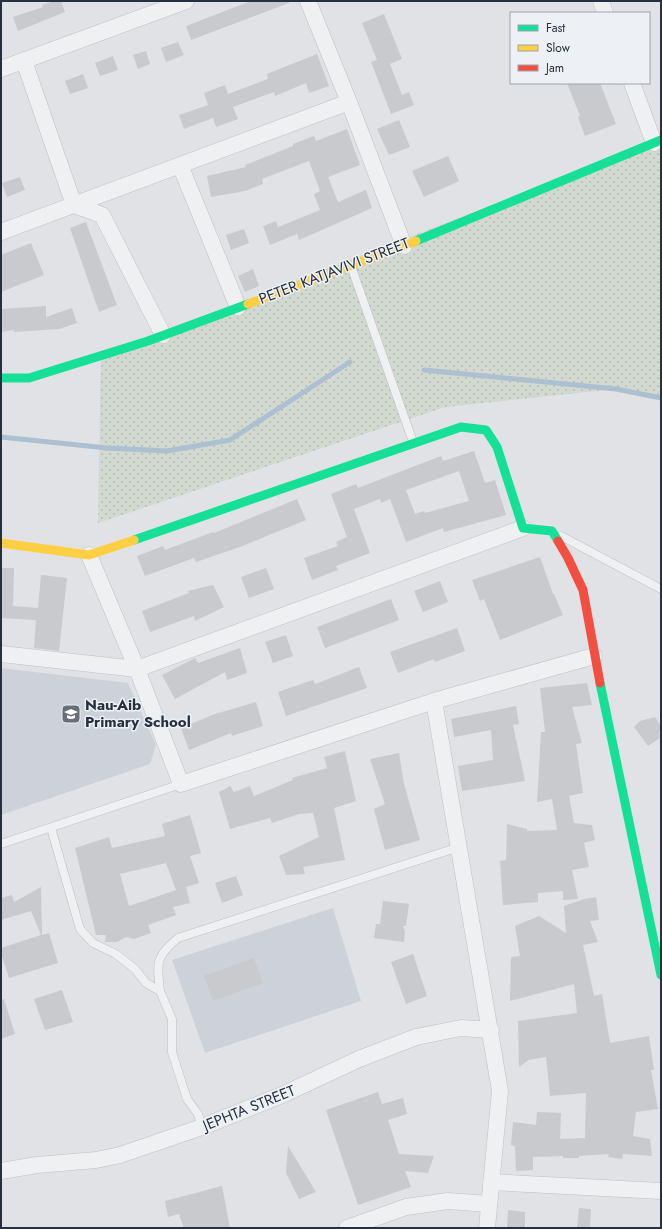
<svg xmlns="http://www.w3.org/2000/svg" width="662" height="1229" font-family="Jost,sans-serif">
<defs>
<pattern id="grass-dots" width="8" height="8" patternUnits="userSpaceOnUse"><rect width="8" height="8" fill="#d1d9d0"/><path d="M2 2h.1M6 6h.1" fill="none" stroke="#b3bbb4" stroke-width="1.8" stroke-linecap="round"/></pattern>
</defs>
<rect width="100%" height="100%" fill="#e0e2e5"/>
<path fill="#cdd2d9" d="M 1,668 L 128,683 L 156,745 L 150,764 L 1,815 Z
M 333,908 L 361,1001 L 205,1053 L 172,960 Z"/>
<path fill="url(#grass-dots)" d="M 661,140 L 661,398 L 616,389 L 445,407 L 98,523 L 101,356 Z"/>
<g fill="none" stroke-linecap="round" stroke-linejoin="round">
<path stroke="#acc0d2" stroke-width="5" d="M 424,370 L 616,389 L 661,398
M 1,437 L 107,448 L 167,451 L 230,440 L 350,362"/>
</g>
<path fill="#c8cacd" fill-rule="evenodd" d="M 54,1 L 61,1 L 65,12 L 18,31 L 13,17 L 43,7 L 42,5 Z
M 251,1 L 289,1 L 289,3 L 191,40 L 186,26 Z
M 384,14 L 402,59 L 390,64 L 402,95 L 409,92 L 414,105 L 391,114 L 371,62 L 377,60 L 362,23 Z
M 178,42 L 184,55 L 166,62 L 161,48 Z
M 146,51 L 150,64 L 138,69 L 133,55 Z
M 317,54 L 329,86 L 309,93 L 306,83 L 275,96 L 274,92 L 233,107 L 238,119 L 216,127 L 213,118 L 184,129 L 179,115 L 208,105 L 204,93 L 225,85 L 228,94 L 268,79 L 267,74 Z
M 113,56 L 118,70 L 100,76 L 95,63 Z
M 83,74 L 88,88 L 70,94 L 65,81 Z
M 567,83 L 600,83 L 616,124 L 585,136 L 578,117 L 580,116 Z
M 399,120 L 410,147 L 389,155 L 377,129 Z
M 347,129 L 360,165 L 328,177 L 338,202 L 366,190 L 372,208 L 299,240 L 297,234 L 270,245 L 263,226 L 276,221 L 278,227 L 320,210 L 314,194 L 320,191 L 309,161 L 262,179 L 263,184 L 245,191 L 211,197 L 207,176 L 246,167 L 245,165 L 293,146 L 293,144 L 314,136 L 316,141 Z
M 448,156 L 459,181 L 424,197 L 412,171 Z
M 20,177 L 25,190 L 7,197 L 2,183 Z
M 86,222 L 117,305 L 99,312 L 70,228 Z
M 244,229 L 249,243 L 231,250 L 226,235 Z
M 31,243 L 44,275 L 1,292 L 1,255 Z
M 253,269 L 259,286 L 245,292 L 238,276 Z
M 46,306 L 46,317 L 72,308 L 77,323 L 59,329 L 14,332 L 14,330 L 1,332 L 1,309 Z
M 474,451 L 485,483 L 495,480 L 506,515 L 444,532 L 443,528 L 406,542 L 390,499 L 381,503 L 380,499 L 354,509 L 370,553 L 336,566 L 338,570 L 312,580 L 304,558 L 338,546 L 336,542 L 347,537 L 331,494 L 356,484 L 358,488 L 441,456 L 443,461 ZM 459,471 L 469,501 L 425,513 L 424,511 L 415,514 L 406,490 Z
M 297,499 L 306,520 L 240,547 L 196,562 L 194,558 L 145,576 L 137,556 L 163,546 L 165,550 L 213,532 L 214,533 Z
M 540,557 L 553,594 L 554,594 L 563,615 L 500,640 L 484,599 L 480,601 L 472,580 Z
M 1,568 L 14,568 L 13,606 L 38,608 L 41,575 L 67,578 L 59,651 L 34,648 L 36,620 L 1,618 Z
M 266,568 L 274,589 L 249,598 L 241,577 Z
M 440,581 L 448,602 L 423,612 L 414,591 Z
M 213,585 L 224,607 L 195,621 L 194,616 L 150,632 L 142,611 L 189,593 L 188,591 Z
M 391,599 L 399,620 L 325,648 L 317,627 Z
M 457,628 L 465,651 L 435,662 L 434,659 L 398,673 L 390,652 Z
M 286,635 L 293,656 L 273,663 L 265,642 Z
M 240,648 L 247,673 L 227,680 L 225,672 L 175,699 L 162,675 L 195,658 L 198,663 Z
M 359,667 L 367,688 L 286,716 L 278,692 L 313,680 L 315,684 Z
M 587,683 L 592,705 L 572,707 L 582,743 L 576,744 L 583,793 L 569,796 L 574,823 L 592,825 L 595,840 L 584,843 L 589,867 L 572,870 L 578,899 L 563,900 L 563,891 L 538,893 L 538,902 L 503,905 L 500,861 L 506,860 L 507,824 L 527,829 L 527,831 L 557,830 L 552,799 L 537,802 L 541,732 L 545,732 L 540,688 Z
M 256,702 L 263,726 L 232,736 L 231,733 L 189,750 L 181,728 L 215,714 Z
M 516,706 L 519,724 L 513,725 L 525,781 L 462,791 L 458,766 L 493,760 L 491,730 L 454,737 L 451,719 Z
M 655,717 L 661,726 L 661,730 L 659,732 L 660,738 L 648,746 L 634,727 L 640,721 Z
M 345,751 L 356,801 L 334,808 L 345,860 L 303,867 L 305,874 L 286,875 L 279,856 L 319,837 L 313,813 L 299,814 L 272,823 L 270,818 L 230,829 L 219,792 L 230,786 L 234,792 L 250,786 L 254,796 L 293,780 L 292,778 L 327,768 L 324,757 Z
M 399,753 L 404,784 L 420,840 L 385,850 L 374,809 L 385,804 L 370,759 Z
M 190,815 L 201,853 L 190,856 L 199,883 L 186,887 L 190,903 L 173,907 L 176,915 L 148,925 L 151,933 L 134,939 L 126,937 L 117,942 L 105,942 L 106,935 L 96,935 L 75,848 L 109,837 L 112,848 L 165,836 L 162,824 ZM 166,863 L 176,890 L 129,906 L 120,874 Z
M 236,876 L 243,895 L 222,903 L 215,883 Z
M 41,887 L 42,935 L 49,933 L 58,963 L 9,978 L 1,953 L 1,948 L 41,935 L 31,911 L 1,920 L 1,898 L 12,895 L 14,902 Z
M 596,897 L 599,920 L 590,921 L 598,942 L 583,945 L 594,996 L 602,994 L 610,1043 L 649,1036 L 654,1070 L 651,1070 L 658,1109 L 636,1112 L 633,1136 L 650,1139 L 652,1156 L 623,1154 L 622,1159 L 608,1157 L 609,1154 L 579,1156 L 579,1158 L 563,1158 L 563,1156 L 533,1157 L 533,1170 L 516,1171 L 515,1146 L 511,1145 L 513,1122 L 536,1125 L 537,1112 L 561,1113 L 560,1139 L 585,1138 L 586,1093 L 550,1096 L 546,1057 L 529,1060 L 519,1067 L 518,1021 L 577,1013 L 574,984 L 510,1001 L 511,957 L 520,956 L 515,926 L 539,916 L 566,933 L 564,906 L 584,899 Z
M 383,901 L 409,904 L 406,926 L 403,926 L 405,932 L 404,942 L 374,938 L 376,924 L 380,924 Z
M 413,954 L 427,996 L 406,1004 L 391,962 Z
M 254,958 L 263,983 L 213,1001 L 204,976 Z
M 62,990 L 73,1022 L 45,1030 L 34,999 Z
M 4,999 L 15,1034 L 1,1039 L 1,1000 Z
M 378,1092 L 382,1104 L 403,1098 L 407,1114 L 388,1120 L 399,1154 L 434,1156 L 428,1173 L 405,1171 L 411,1187 L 358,1205 L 326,1110 Z
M 288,1146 L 316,1192 L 299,1199 L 286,1173 Z
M 222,1186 L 230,1228 L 184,1228 L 179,1214 L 168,1217 L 165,1201 Z
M 579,1208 L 591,1209 L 590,1228 L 577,1228 Z
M 508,1210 L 525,1212 L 525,1228 L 507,1228 Z"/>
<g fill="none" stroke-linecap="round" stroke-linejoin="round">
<g stroke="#bec0c3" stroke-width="9">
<path id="lane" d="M 351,266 L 413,442
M 561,536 L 661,589
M 51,828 L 80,929 L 93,943 L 116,954 L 135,969 L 146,983 L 160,991 L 172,1019 L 172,1052 L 187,1099 L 198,1114 L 202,1127
M 1,844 L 181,784
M 160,991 C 157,963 155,957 178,938 L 459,847"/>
</g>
<g stroke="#bec0c3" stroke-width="17">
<path id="street" d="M 308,1 L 349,102 L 404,246
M 601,1 L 605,13
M 24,61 L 74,205 L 102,215 L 163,335
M 1,69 L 186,1
M 632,83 L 654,143
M 180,165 L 238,307
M 1,232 L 349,102
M 89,555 L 137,669 L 181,784 L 434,701 L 594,656
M 1,654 L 137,669 L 523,528
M 434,701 L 500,1091 L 487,1228
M 1,1171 L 37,1165 L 96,1160 L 120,1155 L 202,1127 L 282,1095 L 359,1059 L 416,1037 L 461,1028 L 491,1030
M 491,1182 L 661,1191
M 347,1228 L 406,1207 L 448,1201 L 489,1204"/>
</g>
<use href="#lane" stroke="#eff0f2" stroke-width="8"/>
<use href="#street" stroke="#eff0f2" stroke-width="16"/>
<path stroke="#16e098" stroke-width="9" d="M 416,241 L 661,140
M 1,378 L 29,378 L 148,341 L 248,304
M 134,540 L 461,427 L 486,430 L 497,447 L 523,528 L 552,531 L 558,541
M 600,683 L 661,975"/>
<path stroke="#ffcf43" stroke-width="9" d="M 248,304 L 416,241
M 1,543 L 89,555 L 134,540"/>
<path stroke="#f24e42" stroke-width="9" d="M 558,541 L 568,558 L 583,590 L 600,683"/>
</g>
<defs>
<g id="school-square" transform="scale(1)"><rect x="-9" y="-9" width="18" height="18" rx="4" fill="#676e79" stroke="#edf1f6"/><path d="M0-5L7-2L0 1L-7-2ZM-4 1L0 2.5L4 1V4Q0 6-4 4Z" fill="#fff"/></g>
</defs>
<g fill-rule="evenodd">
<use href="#school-square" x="71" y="714"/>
</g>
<g text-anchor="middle" stroke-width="3" stroke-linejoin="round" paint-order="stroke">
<g font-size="15" fill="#26303f" stroke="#edf1f6">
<text transform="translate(334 271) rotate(-21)" y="5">PETER KATJAVIVI STREET</text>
<text transform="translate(249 1108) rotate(-22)" y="5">JEPHTA STREET</text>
</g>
<g font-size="15" font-weight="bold" fill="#26303f" stroke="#edf1f6" text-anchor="start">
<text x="85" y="710">Nau-Aib<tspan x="85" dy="17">Primary School</tspan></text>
</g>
</g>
<rect width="662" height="1229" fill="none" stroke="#26303f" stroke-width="4"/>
<rect x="510" y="12" width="140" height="72" fill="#edf1f6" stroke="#9da4ad"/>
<rect x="518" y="25" width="20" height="6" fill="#16e098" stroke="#9da4ad"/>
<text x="546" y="32" font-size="12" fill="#26303f">Fast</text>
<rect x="518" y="45" width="20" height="6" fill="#ffcf43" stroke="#9da4ad"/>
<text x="546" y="52" font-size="12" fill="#26303f">Slow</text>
<rect x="518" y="65" width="20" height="6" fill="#f24e42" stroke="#9da4ad"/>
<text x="546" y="72" font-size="12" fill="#26303f">Jam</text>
</svg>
